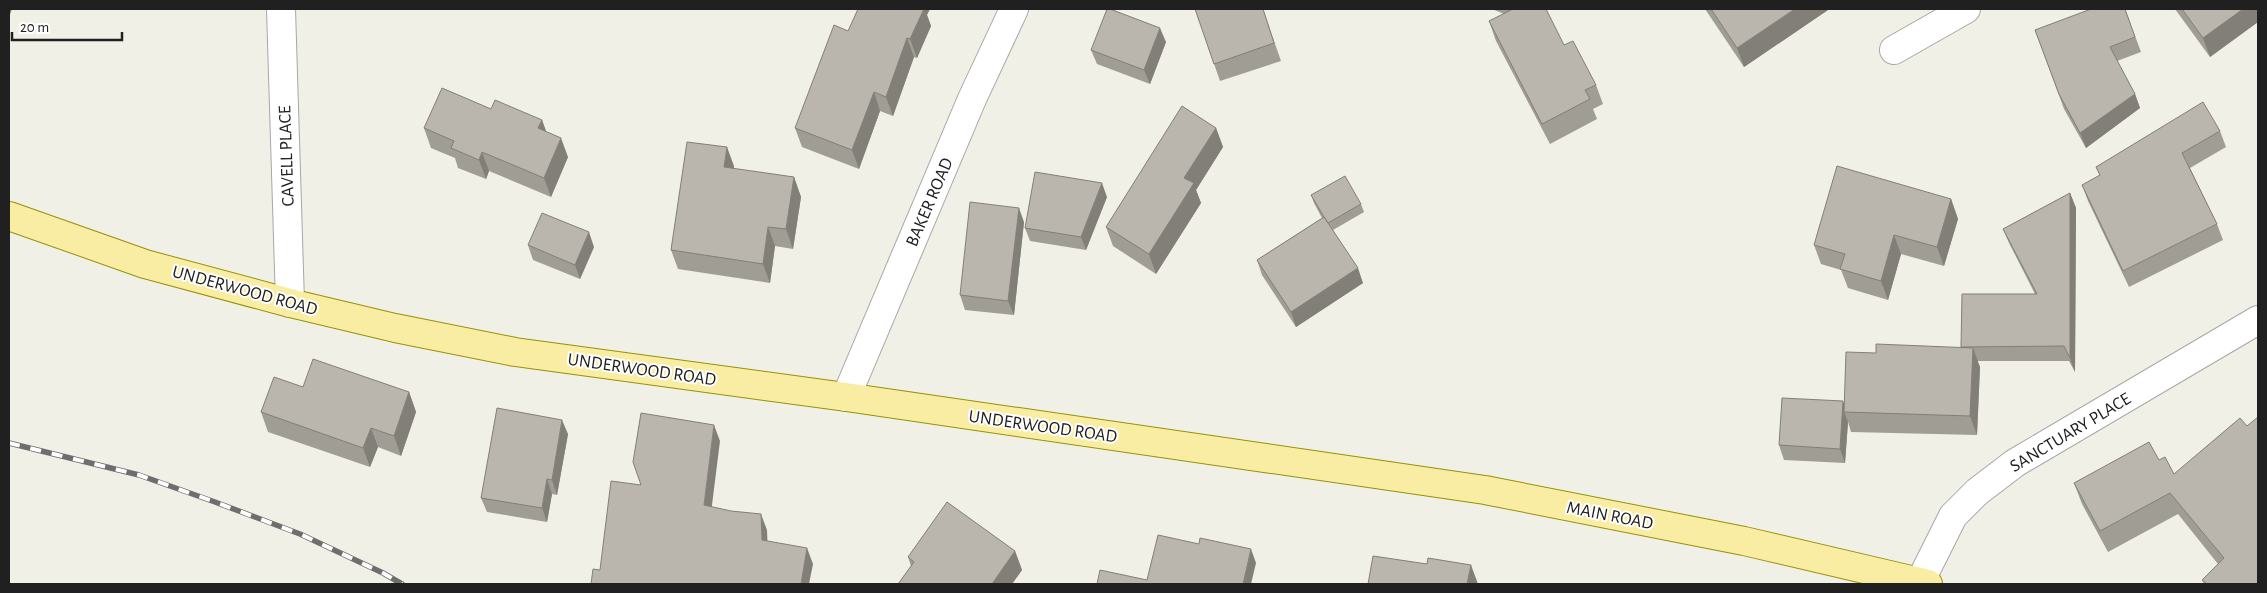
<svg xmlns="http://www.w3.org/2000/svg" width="2267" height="593" font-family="'Alegreya Sans',sans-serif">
<rect width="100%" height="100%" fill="#f0f0e7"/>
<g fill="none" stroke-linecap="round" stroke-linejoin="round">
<g stroke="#a7a7a7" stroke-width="30">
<path id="minor" d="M 281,9 L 290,303
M 1894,50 L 1966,9
M 846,397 L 972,99 L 1014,9
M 1920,582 L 1953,516 L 1977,492 L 2015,463 L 2258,320"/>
</g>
<g stroke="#979106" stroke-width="30">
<path id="major" d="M 9,216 L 145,264 L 290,303 L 395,328 L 515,352 L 846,397 L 1485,490 L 1744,541 L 1928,584"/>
</g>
<use href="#minor" stroke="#fff" stroke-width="28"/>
<use href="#major" stroke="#f9eda4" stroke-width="28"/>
<g stroke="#6e6e6e" stroke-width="5.5">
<path id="rail" d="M 9,443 L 139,475 L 215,502 L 300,534 L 383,573 L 402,584"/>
</g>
<use href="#rail" stroke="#fff" stroke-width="4" stroke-dasharray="11" stroke-linecap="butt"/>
</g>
<path fill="#a09d95" d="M 1195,9 L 1263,9 L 1281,61 L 1220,81 Z
M 1492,9 L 1512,9 L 1564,45 L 1596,85 L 1603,104 L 1593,109 L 1597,119 L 1550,144 L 1496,41 L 1489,21 L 1504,14 Z
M 1705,9 L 1828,9 L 1828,10 L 1744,67 Z
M 2125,9 L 2141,52 L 2117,61 L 2135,94 L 2140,108 L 2086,148 L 2064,109 L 2035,30 Z
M 2175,9 L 2258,9 L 2258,22 L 2210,57 Z
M 927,15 L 931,26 L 917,58 L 914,57 L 893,116 L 880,111 L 859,169 L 802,147 L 795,128 L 848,31 Z
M 1166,42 L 1150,84 L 1097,64 L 1091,50 Z
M 491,109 L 542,120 L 546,132 L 568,157 L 551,197 L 489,171 L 486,179 L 458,168 L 455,158 L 431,148 L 424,128 Z
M 1216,128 L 1223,147 L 1196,190 L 1201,203 L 1156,274 L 1113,246 L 1106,227 Z
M 2220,131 L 2226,147 L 2190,168 L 2217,224 L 2223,240 L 2129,287 L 2088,201 L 2082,185 L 2100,176 L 2096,167 Z
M 734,166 L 734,169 L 794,177 L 801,197 L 793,249 L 775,246 L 770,283 L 678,269 L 671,250 Z
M 2070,193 L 2076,208 L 2075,372 L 2069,361 L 1977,361 L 1980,367 L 1977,435 L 1851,432 L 1848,422 L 1845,463 L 1784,460 L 1779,445 L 1843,401 L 1844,406 L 1876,353 L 1962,348 L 1961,347 L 2035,294 L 2009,243 L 2003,229 Z
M 1311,195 L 1361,204 L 1364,212 L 1333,230 L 1363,283 L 1296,327 L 1262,275 L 1257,260 L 1322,218 L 1314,203 Z
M 1107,197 L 1086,250 L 1030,241 L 1025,228 Z
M 1951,199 L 1958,219 L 1944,266 L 1901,254 L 1888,300 L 1848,288 L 1841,270 L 1821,264 L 1814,245 Z
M 1024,222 L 1014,315 L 965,310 L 960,295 Z
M 528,245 L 594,247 L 580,279 L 533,260 Z
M 303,387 L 409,392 L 416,412 L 401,456 L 378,447 L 370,467 L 268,432 L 261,412 Z
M 568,434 L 557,495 L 552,494 L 547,522 L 487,512 L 481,498 Z
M 2159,460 L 2174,474 L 2258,584 L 2204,584 L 2202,580 L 2218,564 L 2178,514 L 2108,552 L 2082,504 L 2074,483 Z
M 1015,551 L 1022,570 L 1012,584 L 898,584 L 911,566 L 908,557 Z"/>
<path fill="#827f79" d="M 9,9 L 12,9 L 9,17 Z
M 918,9 L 930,9 L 927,15 L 931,26 L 917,58 L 910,39 Z
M 1795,9 L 1828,9 L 1828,10 L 1744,67 L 1737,48 Z
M 2243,9 L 2258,9 L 2258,22 L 2210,57 L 2203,38 Z
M 1160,28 L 1166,42 L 1150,84 L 1144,70 Z
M 907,38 L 914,57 L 893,116 L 886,97 Z
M 874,92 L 880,111 L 859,169 L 852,150 Z
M 2135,94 L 2140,108 L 2086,148 L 2080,133 Z
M 542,120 L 549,139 L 538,128 Z
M 1216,128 L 1223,147 L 1196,190 L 1201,203 L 1156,274 L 1149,254 L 1184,178 Z
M 561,138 L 568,157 L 551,197 L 544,178 Z
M 727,147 L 734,166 L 731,187 L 724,167 Z
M 482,152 L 489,171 L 486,179 L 479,160 Z
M 794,177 L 801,197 L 793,249 L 786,229 Z
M 1102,183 L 1107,197 L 1086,250 L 1081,237 Z
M 2070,193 L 2076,208 L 2075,372 L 2070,358 Z
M 1951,199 L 1958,219 L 1944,266 L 1937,247 Z
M 1019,208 L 1024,222 L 1014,315 L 1008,301 Z
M 768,227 L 775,246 L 770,283 L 763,264 Z
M 589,232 L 594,247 L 580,279 L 575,265 Z
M 1894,235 L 1901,254 L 1888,300 L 1881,281 Z
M 1358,268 L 1363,283 L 1296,327 L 1291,312 Z
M 1973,348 L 1980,367 L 1977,435 L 1970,416 Z
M 409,392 L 416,412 L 401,456 L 394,436 Z
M 1843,401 L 1847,412 L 1844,412 L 1848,422 L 1845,463 L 1840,449 Z
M 562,420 L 568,434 L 557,495 L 552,480 Z
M 714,425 L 720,441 L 710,521 L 704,505 Z
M 371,428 L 378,447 L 370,467 L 363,448 Z
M 547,479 L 552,494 L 547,522 L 542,508 Z
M 761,514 L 767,530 L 768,556 L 762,540 Z
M 807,548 L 813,564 L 809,584 L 801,584 Z
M 1251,549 L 1256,563 L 1251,584 L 1243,584 Z
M 1015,551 L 1022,570 L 1012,584 L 992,584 Z
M 1471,565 L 1478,584 L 1467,584 Z"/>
<path fill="#bab6ad" stroke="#827f79" d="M 858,9 L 924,9 L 910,39 L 907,38 L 886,97 L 874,92 L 852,150 L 795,128 L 834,25 L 848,31 Z
M 1107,9 L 1110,9 L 1160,28 L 1144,70 L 1091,50 Z
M 1195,9 L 1263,9 L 1274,43 L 1214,64 Z
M 1513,9 L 1546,9 L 1564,45 L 1573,41 L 1596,85 L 1585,90 L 1590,99 L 1542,124 L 1489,21 Z
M 1711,9 L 1795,9 L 1737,48 Z
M 2091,9 L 2125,9 L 2135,37 L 2110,47 L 2135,94 L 2080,133 L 2059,94 L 2035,30 Z
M 2182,9 L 2243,9 L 2203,38 Z
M 442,88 L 491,109 L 495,100 L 542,120 L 538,128 L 561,138 L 544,178 L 482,152 L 479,160 L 451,148 L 454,141 L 424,128 Z
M 2203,102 L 2220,131 L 2182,153 L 2217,224 L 2123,271 L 2082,185 L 2100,175 L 2096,167 Z
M 1182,106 L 1216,128 L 1184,178 L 1194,183 L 1149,254 L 1106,227 Z
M 687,142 L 727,147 L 724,167 L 794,177 L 786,229 L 768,227 L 763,264 L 671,250 Z
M 1837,166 L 1951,199 L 1937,247 L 1894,235 L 1881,281 L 1840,269 L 1845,254 L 1814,245 Z
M 1035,172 L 1102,183 L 1081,237 L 1025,228 Z
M 1345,176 L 1361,204 L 1328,223 L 1324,217 L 1311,195 Z
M 2070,193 L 2070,358 L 2064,346 L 1961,347 L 1962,294 L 2037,294 L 2003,229 Z
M 970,202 L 1019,208 L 1008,301 L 960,295 Z
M 542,213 L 589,232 L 575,265 L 528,245 Z
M 1324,217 L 1358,268 L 1291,312 L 1257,260 Z
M 1876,344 L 1973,348 L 1970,416 L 1844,412 L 1846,352 L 1876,353 Z
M 313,359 L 409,392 L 394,436 L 371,428 L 363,448 L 261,412 L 274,377 L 303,387 Z
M 1782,398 L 1843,401 L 1840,449 L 1779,445 Z
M 497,408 L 562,420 L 552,480 L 547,479 L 542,508 L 481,498 Z
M 641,413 L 714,425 L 704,505 L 731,511 L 761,514 L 762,540 L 807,548 L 801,584 L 591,584 L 593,569 L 600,570 L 611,481 L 641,485 L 633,462 Z
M 2258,417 L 2258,584 L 2207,584 L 2202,580 L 2224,558 L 2170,493 L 2100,531 L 2074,483 L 2149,442 L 2159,460 L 2165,457 L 2174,474 L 2240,418 L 2247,426 Z
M 947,502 L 1015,551 L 992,584 L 898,584 L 914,562 L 908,557 Z
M 1158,535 L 1199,544 L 1200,538 L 1251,549 L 1243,584 L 1097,584 L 1100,570 L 1147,580 Z
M 1373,556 L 1427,564 L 1428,558 L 1471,565 L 1467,584 L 1368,584 Z"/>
<g text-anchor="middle" stroke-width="4" stroke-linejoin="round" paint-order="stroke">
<g font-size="18" fill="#202020" stroke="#fff">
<text transform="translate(286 156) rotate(-92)" y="6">CAVELL PLACE</text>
<text transform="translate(929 202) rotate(-67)" y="6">BAKER ROAD</text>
<text transform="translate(245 290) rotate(15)" y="6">UNDERWOOD ROAD</text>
<text transform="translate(642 369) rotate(8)" y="6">UNDERWOOD ROAD</text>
<text transform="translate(1043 426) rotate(8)" y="6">UNDERWOOD ROAD</text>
<text transform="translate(2070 432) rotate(-31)" y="6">SANCTUARY PLACE</text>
<text transform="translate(1610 515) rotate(11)" y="6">MAIN ROAD</text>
</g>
</g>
<rect width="2267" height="593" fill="none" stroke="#202020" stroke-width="20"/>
<path d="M12 32v8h110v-8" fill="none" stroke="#202020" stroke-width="2.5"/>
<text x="20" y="32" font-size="15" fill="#202020" stroke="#ffffff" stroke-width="4" paint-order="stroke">20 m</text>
</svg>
